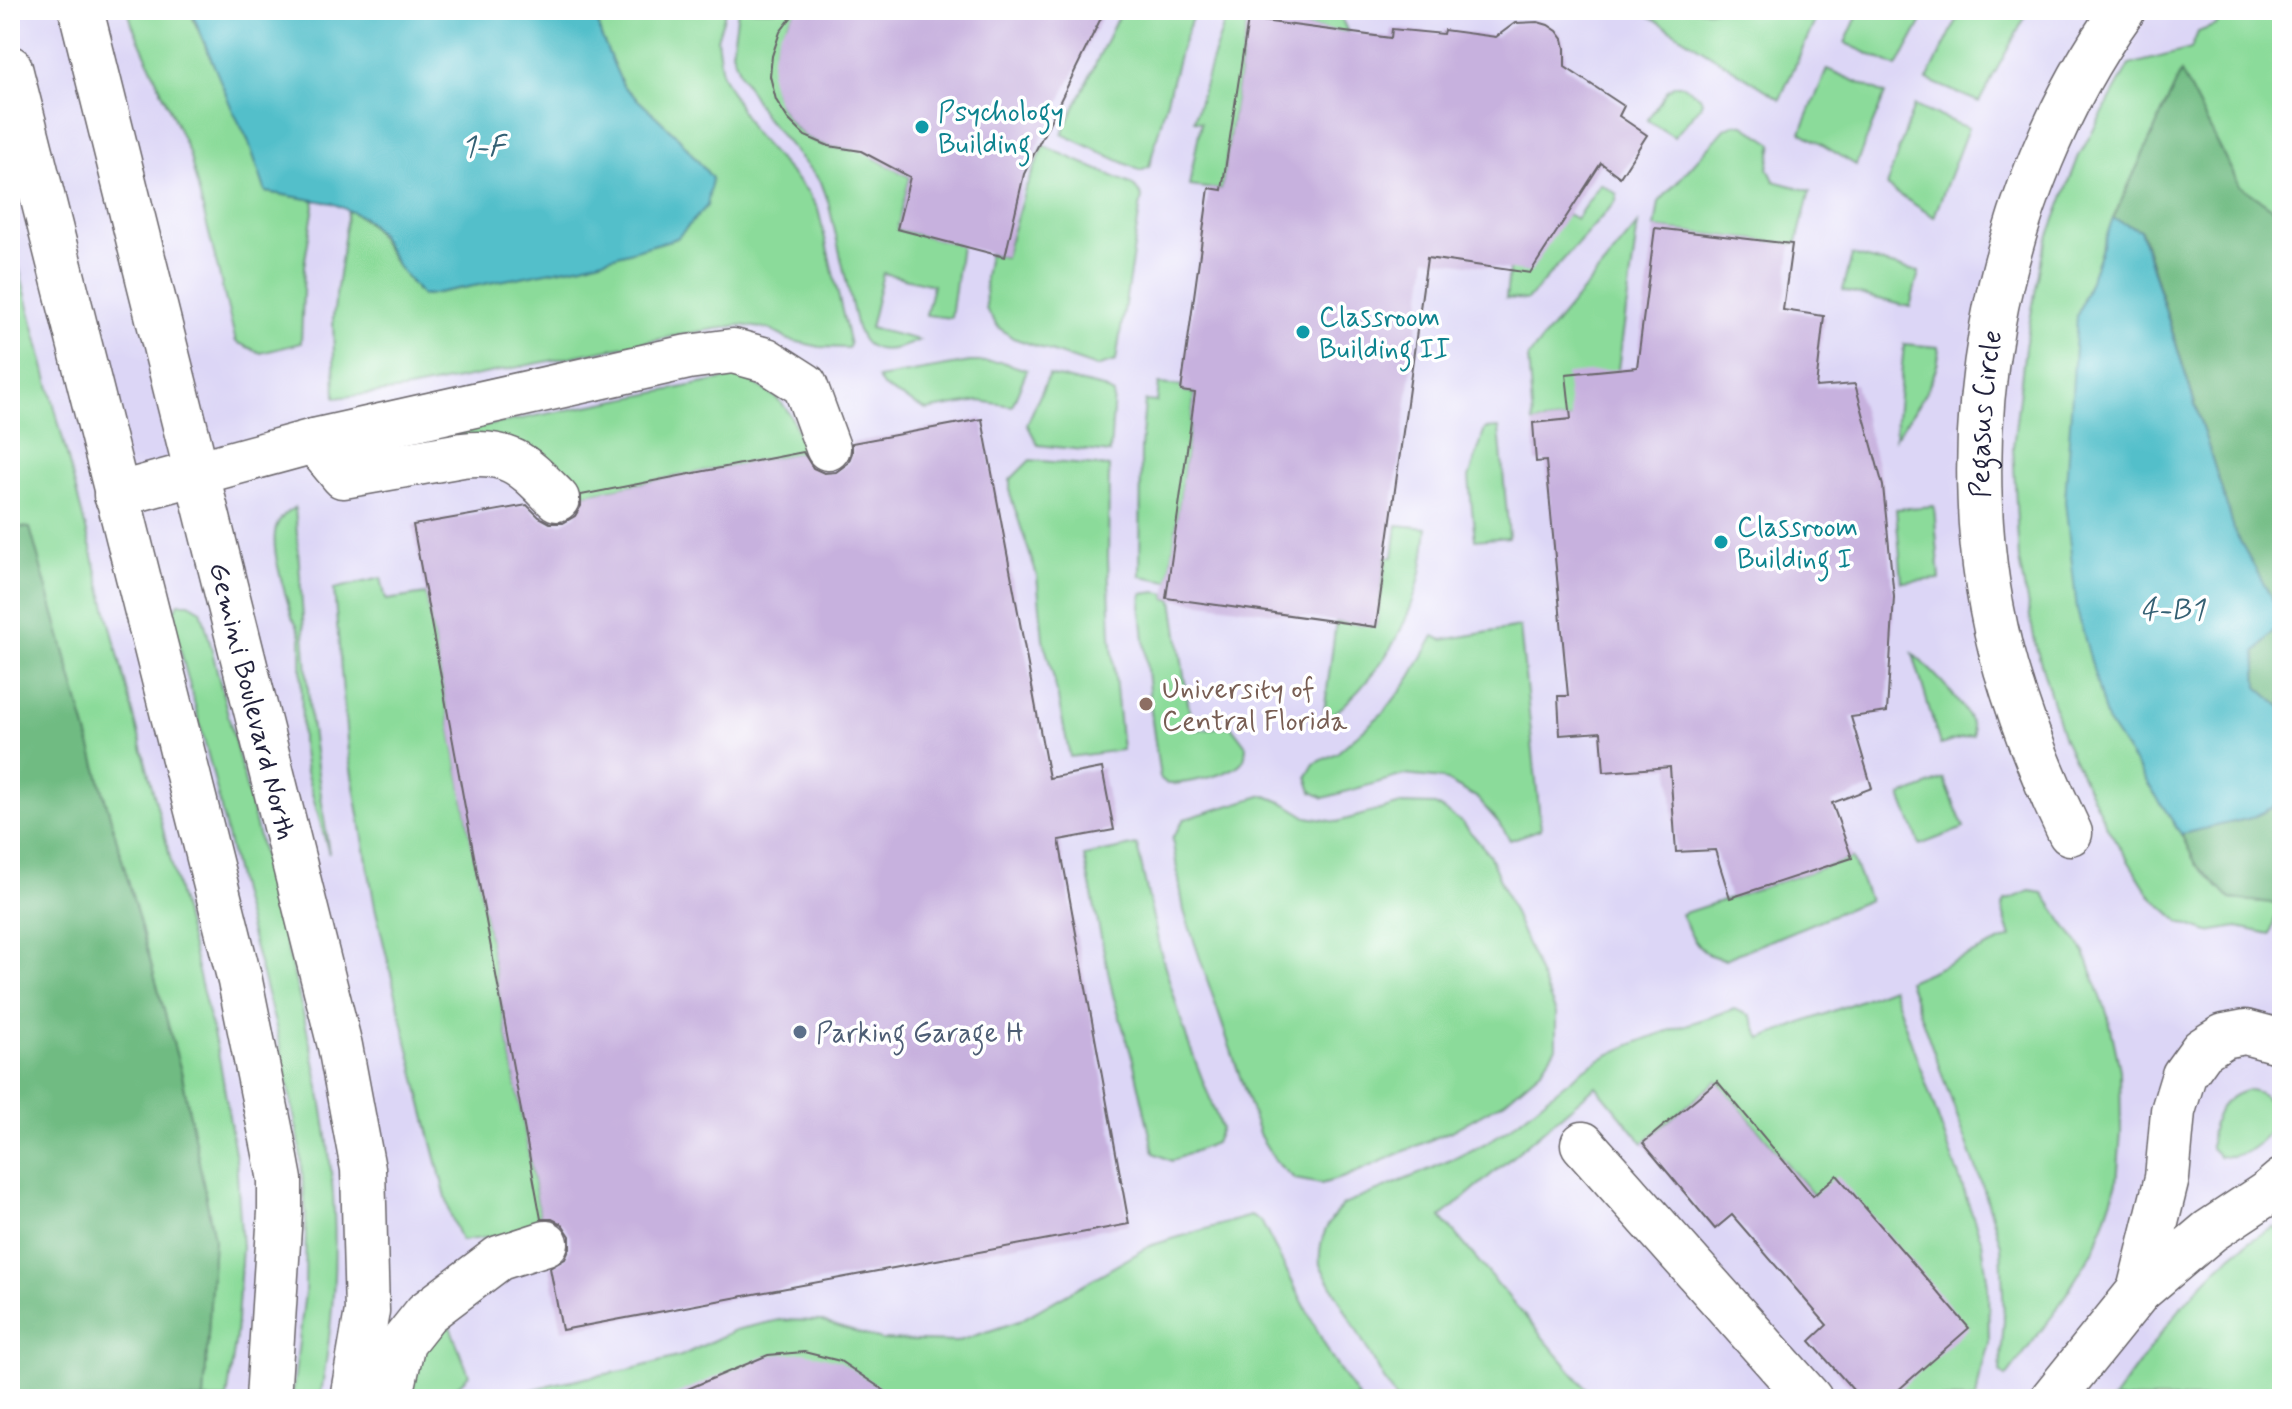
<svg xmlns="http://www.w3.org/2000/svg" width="2292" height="1409" font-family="Mynerve,sans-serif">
<rect width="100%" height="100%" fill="#fff"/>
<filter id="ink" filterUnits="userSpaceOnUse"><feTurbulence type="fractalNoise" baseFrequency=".0125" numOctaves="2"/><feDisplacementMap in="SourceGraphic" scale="16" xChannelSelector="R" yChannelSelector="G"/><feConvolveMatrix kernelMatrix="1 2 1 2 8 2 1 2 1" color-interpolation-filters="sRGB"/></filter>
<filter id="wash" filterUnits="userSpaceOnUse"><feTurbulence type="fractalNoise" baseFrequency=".006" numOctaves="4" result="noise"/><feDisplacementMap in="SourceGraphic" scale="32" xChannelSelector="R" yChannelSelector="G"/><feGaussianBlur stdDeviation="1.8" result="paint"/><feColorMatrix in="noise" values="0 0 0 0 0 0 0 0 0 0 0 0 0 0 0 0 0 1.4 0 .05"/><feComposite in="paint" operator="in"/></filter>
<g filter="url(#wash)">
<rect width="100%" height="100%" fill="#ede1c2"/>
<path fill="#dcd6f6" d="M 10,10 L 2282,10 L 2282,1399 L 10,1399 Z"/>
<path fill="#8bdb9a" stroke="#567e6a" stroke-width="2" d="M 128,10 L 191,10 L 194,21 L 248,140 L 266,192 L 315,200 L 304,266 L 301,343 L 261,353 L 236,342 L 189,153 L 132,24 Z
M 595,10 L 726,10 L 717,39 L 722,75 L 752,131 L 807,191 L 818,209 L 850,345 L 848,348 L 820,347 L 789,340 L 769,329 L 740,325 L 691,333 L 403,390 L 335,398 L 333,317 L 348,210 C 377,224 380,241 397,266 C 405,277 414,286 422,296 L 583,265 L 677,238 L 712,178 L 677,136 L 623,86 L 601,36 Z
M 738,10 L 798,10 C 737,75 793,173 877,143 L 872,157 L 910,177 L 897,229 L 961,245 L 951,318 L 926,315 L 933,285 L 883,273 L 870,328 L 919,340 C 905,347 883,355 868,345 C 862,342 860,334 857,328 L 828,201 L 821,182 L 765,117 L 740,74 L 732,52 Z
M 1121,10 L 1195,10 L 1180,51 L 1149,167 L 1141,171 L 1062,134 Z
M 1229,10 L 1338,10 L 1348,33 L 1248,19 L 1222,190 L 1189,186 L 1201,122 L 1194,121 L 1213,56 Z
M 1640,10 L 1820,10 L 1780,99 Z
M 1860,10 L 1928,10 L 1897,67 L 1845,43 Z
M 1962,10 L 2029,10 L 1979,102 L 1927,80 Z
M 2219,10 L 2282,10 L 2282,215 L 2239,185 L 2181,73 L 2113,219 L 2077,316 L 2107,721 L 2181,834 L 2196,864 L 2230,899 L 2280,903 L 2270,934 L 2238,927 L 2208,932 L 2180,922 L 2150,895 L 2107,827 L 2064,739 L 2036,647 L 2019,561 L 2013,447 L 2025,347 L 2043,251 L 2079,156 L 2129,65 L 2191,49 L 2198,32 L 2216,25 Z
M 1827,69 L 1885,94 L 1856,165 L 1801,132 Z
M 1675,85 L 1681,85 L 1700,96 L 1702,101 L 1700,107 L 1674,137 L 1647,120 L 1668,90 Z
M 1914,106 L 1968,128 L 1934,217 L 1886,186 Z
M 1735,124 L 1744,125 L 1773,144 L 1768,168 L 1774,181 L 1810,191 L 1797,242 L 1792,244 L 1655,228 L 1659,202 L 1726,128 Z
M 1044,146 L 1133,185 L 1142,196 L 1116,361 L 1096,367 L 1013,338 L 998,327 L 986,309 L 985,277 L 989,254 L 1005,257 L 1025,189 Z
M 1600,184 L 1617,194 L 1616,201 L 1527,300 L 1506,298 L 1509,270 L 1567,214 L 1576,219 Z
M 1638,224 L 1618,369 L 1571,419 L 1533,423 L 1528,357 Z
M 10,233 L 167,845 L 220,1062 L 236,1159 L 242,1247 L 236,1336 L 227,1399 L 204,1399 L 214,1239 L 182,1075 L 30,529 L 10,526 Z
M 1852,255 L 1919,272 L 1910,307 L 1843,290 Z
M 1904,344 L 1938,347 C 1944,372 1910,418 1895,438 Z
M 970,362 L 1002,362 L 1027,370 L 1012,406 L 979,401 L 926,410 L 883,387 L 878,378 Z
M 1049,375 L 1103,388 L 1114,394 L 1110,453 L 1038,445 L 1027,424 Z
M 741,376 C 784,400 790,405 804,452 L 575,496 L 561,469 L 526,445 L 387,445 Z
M 1159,384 L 1182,386 L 1182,391 L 1195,393 L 1169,581 L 1140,576 L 1141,448 L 1145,401 L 1157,402 Z
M 1499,428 L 1509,537 L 1475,540 L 1469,478 L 1485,429 Z
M 1030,460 L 1109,467 L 1108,559 L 1111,635 L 1122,750 L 1070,757 L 1054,679 L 1043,639 L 1037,576 L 1010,494 L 1010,480 Z
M 1934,506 L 1940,579 L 1902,582 L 1896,509 Z
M 295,507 L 310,715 L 329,854 L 306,772 L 302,746 L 301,636 L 297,625 L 292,617 C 286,594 268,546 277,525 C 281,516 288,512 295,507 Z
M 1397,525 L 1427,528 C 1425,544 1424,561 1420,577 C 1406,635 1372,684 1327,720 L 1323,720 L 1336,622 L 1376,626 L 1386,557 L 1393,557 Z
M 381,578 L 386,600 L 426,594 L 543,1230 L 461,1241 L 450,1213 L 422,1104 L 375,907 L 348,752 L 334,589 Z
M 1157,592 L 1167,594 L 1166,598 L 1173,600 L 1192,730 L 1231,726 L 1246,746 C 1246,749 1245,756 1244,759 C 1236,775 1184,784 1167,784 L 1160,778 L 1152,721 L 1141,610 L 1142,594 Z
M 179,603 L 189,603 L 201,610 L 207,631 C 228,713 248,796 269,878 C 297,988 329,1098 334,1212 C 337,1274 331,1337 320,1399 L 292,1399 L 305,1292 L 306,1214 L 299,1140 L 277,1031 L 241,896 L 213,774 L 174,626 L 173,612 Z
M 1520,627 L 1541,829 L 1510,840 L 1499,823 L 1476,797 L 1443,779 L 1404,775 L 1324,798 L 1312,792 L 1307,776 L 1314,764 L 1337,753 L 1385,711 L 1411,677 L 1434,636 L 1442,640 Z
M 1913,654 C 1930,669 1975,711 1973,735 L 1940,745 Z
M 1944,779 L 1964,828 L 1920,845 L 1901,796 Z
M 1264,795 L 1286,804 L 1307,817 L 1337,822 L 1401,804 L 1435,805 L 1462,822 L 1489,854 L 1556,1013 L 1556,1047 L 1541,1070 L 1505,1101 L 1451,1131 L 1345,1177 L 1321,1184 L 1295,1179 L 1276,1162 L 1260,1136 L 1184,911 L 1172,838 L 1184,819 Z
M 1137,845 L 1160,950 L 1187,1039 L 1221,1128 L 1215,1143 L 1171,1161 L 1154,1153 L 1133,1060 L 1113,995 L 1084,856 Z
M 1852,858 L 1869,900 L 1725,959 C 1697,956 1692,937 1681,914 Z
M 2030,891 L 2043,893 L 2085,953 L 2109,1019 L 2120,1070 L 2121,1132 L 2117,1183 L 2095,1248 L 2053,1315 L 2006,1377 L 2000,1372 L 2004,1320 L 2001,1245 L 1984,1190 L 1908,981 L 2011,937 L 2002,909 L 2005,901 Z
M 1892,988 L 1982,1242 L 1988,1286 L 1989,1344 L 1981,1370 L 1976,1399 L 1888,1399 L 1814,1196 L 1717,1081 L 1643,1143 L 1596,1086 L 1441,1217 L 1595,1399 L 1395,1399 L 1320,1265 C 1318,1240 1327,1222 1343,1205 C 1388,1186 1435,1169 1478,1147 C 1522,1125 1555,1086 1597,1061 C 1635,1039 1692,1024 1734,1009 L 1750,1015 L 1761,1039 Z
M 2250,1090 C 2292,1097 2271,1161 2219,1156 L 2211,1148 C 2210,1120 2220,1096 2250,1090 Z
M 1250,1216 L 1261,1221 L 1331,1357 L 1359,1399 L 515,1399 L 513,1395 L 557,1383 L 628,1370 L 681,1356 L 735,1330 L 779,1320 L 820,1321 L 881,1340 L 956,1342 L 1019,1321 L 1152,1245 Z
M 2275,1227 L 2282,1238 L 2282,1399 L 2113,1399 C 2157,1340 2207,1259 2275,1227 Z
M 444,1311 L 469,1375 L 444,1399 L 409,1399 L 413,1371 Z"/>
<path fill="#70bb82" stroke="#496e5e" stroke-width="2" d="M 2181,72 L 2239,185 L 2282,215 L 2282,617 L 2235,532 L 2141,230 L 2113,219 Z
M 10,526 L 30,528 L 182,1075 L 214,1239 L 204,1399 L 10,1399 Z
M 2282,620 L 2282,708 L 2258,687 L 2256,652 Z
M 2282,803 L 2282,904 L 2230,899 L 2196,864 L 2181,834 L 2251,818 Z"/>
<path fill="#52bfca" stroke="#3a7082" stroke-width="2" d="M 191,10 L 595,10 L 601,36 L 623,86 L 677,136 L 712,178 L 707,206 L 677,238 L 583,265 L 422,296 L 398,267 L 379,233 L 363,217 L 332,203 L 266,192 L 248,140 L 232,109 Z
M 2113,219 L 2140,230 L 2235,532 L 2282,617 L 2282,620 L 2256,652 L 2258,687 L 2282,708 L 2282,803 L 2251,818 L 2181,834 L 2107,721 L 2077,610 L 2065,501 L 2077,316 Z"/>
<g id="blocks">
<path fill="#c7b1de" d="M 797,10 L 1105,10 L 1024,174 L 1005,257 L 897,229 L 910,177 L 861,151 L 829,146 L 805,136 L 788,119 L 776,100 L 770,76 L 772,56 L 780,32 Z
M 1248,19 L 1391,38 L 1392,29 L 1443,34 L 1444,30 L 1496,37 L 1515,23 L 1538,22 L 1548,25 L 1557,31 L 1563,39 L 1565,48 L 1565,67 L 1624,106 L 1619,116 L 1647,135 L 1620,177 L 1601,163 L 1530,273 L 1427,258 L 1376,627 L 1166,598 L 1195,393 L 1181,391 L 1209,188 L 1222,190 Z
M 1655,228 L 1792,244 L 1783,310 L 1824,316 L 1816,387 L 1855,384 L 1883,486 L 1894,597 L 1887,712 L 1851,717 L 1872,788 L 1832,803 L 1852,858 L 1730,898 L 1715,850 L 1676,852 L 1670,767 L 1604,772 L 1601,732 L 1560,735 L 1558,696 L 1568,696 L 1546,461 L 1536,462 L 1533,423 L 1571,419 L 1566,374 L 1637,367 Z
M 982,419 L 1049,778 L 1102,768 L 1114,830 L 1059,840 L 1129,1224 L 562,1330 L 550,1268 L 565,1259 L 570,1248 L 570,1236 L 562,1224 L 552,1219 L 541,1219 L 413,525 L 527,505 L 539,517 L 550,523 L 563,523 L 575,516 L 581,506 L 581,495 L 803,452 L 813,468 L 824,473 L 836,472 L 848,463 L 852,453 L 852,443 Z
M 1717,1081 L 1813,1196 L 1837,1175 L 1969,1328 L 1888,1399 L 1861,1399 L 1810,1341 L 1827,1325 L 1732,1215 L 1715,1229 L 1643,1143 Z
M 804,1352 L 840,1361 L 897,1399 L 664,1399 L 768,1355 Z"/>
</g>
</g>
<g filter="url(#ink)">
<use href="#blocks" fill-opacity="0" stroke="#69656a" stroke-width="2"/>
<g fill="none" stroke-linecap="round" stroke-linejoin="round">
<g stroke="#69656a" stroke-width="47">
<g id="minor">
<path id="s1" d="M 81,10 L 340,1046 L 363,1169 L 367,1311 L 352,1399"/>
<path d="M 10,68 L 240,981 L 274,1148 L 280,1180 L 280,1212 L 268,1399"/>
<path d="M 314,441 L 343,476 L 462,455 C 511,449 525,467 557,499"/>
<path d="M 116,495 L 314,441 L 688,357 L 733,351 L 766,360 L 805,385 L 828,448"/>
<path id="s2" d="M 2070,833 C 2044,780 2023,726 2006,669 C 1944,452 1992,193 2123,10"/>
<path d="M 2282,1042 L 2245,1032 L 2224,1036 L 2202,1050 L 2184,1075 L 2173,1111 L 2167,1178 L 2139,1291 L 2210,1231 L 2269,1192 L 2282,1181"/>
<path d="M 1583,1144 L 1810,1399"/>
<path d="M 390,1399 L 403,1342 L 426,1313 L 499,1258 L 546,1243"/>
<path d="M 2052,1399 L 2139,1291"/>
</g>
</g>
<use href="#minor" stroke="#fff" stroke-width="44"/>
</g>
</g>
<g fill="#0f9aa8" stroke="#fff" stroke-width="3">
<circle cx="922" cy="127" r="8"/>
<circle cx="1303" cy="332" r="8"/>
<circle cx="1721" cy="542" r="8"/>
</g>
<circle fill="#8d6e63" stroke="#fff" stroke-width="3" cx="1146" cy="704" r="8"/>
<circle fill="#5c6f8a" stroke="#fff" stroke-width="3" cx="800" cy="1032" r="8"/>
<g text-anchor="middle" stroke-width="7" stroke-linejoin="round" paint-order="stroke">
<g font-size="28" fill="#0d838f" stroke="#fff" text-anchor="start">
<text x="938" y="121">Psychology<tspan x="938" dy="32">Building</tspan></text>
<text x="1319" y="326">Classroom<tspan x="1319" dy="32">Building II</tspan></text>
<text x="1737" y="536">Classroom<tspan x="1737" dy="32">Building I</tspan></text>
</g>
<g font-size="28" fill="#22223b" stroke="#fff">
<text dy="10" stroke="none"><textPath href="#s2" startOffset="434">Pegasus Circle</textPath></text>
<text dy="10" stroke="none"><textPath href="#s1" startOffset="712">Gemini Boulevard North</textPath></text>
</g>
<g font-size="28" fill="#785e54" stroke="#fff" text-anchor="start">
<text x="1162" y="698">University of<tspan x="1162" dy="32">Central Florida</tspan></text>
</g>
<g font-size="28" fill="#4e5e75" stroke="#fff" text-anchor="start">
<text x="816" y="1042">Parking Garage H</text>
</g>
<g font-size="30" font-style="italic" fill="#356174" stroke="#fff">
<text x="483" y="156">1-F</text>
<text x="2172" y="619">4-B1</text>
</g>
</g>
<rect width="2292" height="1409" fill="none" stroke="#fff" stroke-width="40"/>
</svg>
